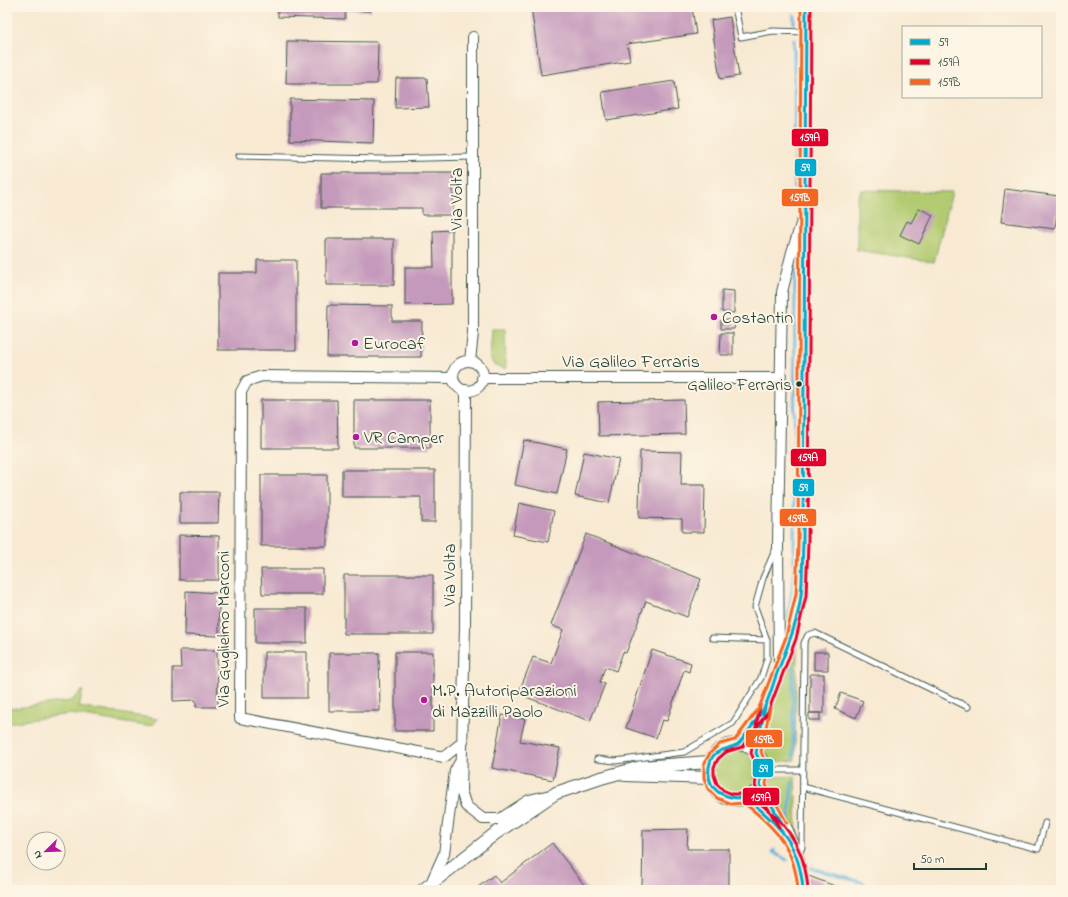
<svg xmlns="http://www.w3.org/2000/svg" width="1068" height="897" font-family="'Indie Flower',sans-serif">
<rect width="100%" height="100%" fill="#fcf5e5"/>
<filter id="ink" filterUnits="userSpaceOnUse"><feTurbulence type="fractalNoise" baseFrequency=".025" numOctaves="2"/><feDisplacementMap in="SourceGraphic" scale="8" xChannelSelector="R" yChannelSelector="G"/><feConvolveMatrix kernelMatrix="1 2 1 2 8 2 1 2 1" color-interpolation-filters="sRGB"/></filter>
<filter id="wash" filterUnits="userSpaceOnUse"><feTurbulence type="fractalNoise" baseFrequency=".012" numOctaves="4" result="noise"/><feDisplacementMap in="SourceGraphic" scale="16" xChannelSelector="R" yChannelSelector="G"/><feGaussianBlur stdDeviation="0.9" result="paint"/><feColorMatrix in="noise" values="0 0 0 0 0 0 0 0 0 0 0 0 0 0 0 0 0 1.4 0 .05"/><feComposite in="paint" operator="in"/></filter>
<g filter="url(#wash)">
<rect width="100%" height="100%" fill="#f8e9d2"/>
<path fill="#b2cb71" stroke="#688452" d="M 861,190 L 952,192 L 934,262 L 857,250 L 857,200 Z
M 492,329 L 505,329 L 506,369 L 494,365 L 490,358 Z
M 797,647 L 795,760 C 788,761 776,763 770,760 C 747,746 789,666 797,647 Z
M 83,690 L 79,707 L 158,719 L 154,724 L 146,726 L 70,714 L 7,723 L 7,709 L 71,701 Z
M712 772a22 22 0 1 1 44 0a22 22 0 1 1-44 0Z
M 795,776 L 797,836 L 774,798 L 769,783 L 774,777 Z"/>
<g fill="none" stroke-linecap="round" stroke-linejoin="round">
<path stroke="#63b3de" stroke-width="3" d="M 794,23 L 794,15
M 794,39 L 795,188
M 788,618 L 794,570 L 795,265
M 793,757 L 793,666
M 789,818 L 792,782
M 774,850 L 773,852 L 787,860
M 811,868 L 861,882 L 875,890"/>
</g>
<g id="blocks">
<path fill="#c499bb" d="M 278,7 L 371,7 L 371,11 L 345,10 L 345,19 L 278,17 Z
M 531,7 L 692,7 L 696,34 L 627,44 L 630,61 L 541,75 Z
M 730,17 L 739,76 L 720,79 L 711,20 Z
M 287,41 L 378,42 L 377,84 L 286,84 Z
M 396,78 L 427,78 L 429,107 L 395,108 Z
M 674,81 L 678,109 L 606,120 L 602,92 Z
M 290,99 L 374,101 L 373,143 L 290,140 Z
M 321,173 L 453,173 L 453,215 L 422,215 L 422,208 L 321,208 Z
M 1005,189 L 1059,196 L 1055,229 L 1001,222 Z
M 919,208 L 933,215 L 919,244 L 900,235 L 907,221 L 911,223 Z
M 452,230 L 452,304 L 405,305 L 405,267 L 434,267 L 433,231 Z
M 326,239 L 394,239 L 394,285 L 326,285 Z
M 257,260 L 296,260 L 296,350 L 218,350 L 218,273 L 257,273 Z
M 722,290 L 734,291 L 734,313 L 722,312 Z
M 328,305 L 392,306 L 392,321 L 422,321 L 421,357 L 327,357 Z
M 721,320 L 735,320 L 734,329 L 721,329 Z
M 721,333 L 733,333 L 733,355 L 720,355 Z
M 261,400 L 337,400 L 338,448 L 261,448 Z
M 354,400 L 430,400 L 430,448 L 354,448 Z
M 684,400 L 685,434 L 599,436 L 598,402 Z
M 524,440 L 567,449 L 557,494 L 515,485 Z
M 640,451 L 682,452 L 681,485 L 705,485 L 704,532 L 682,532 L 682,519 L 639,518 Z
M 584,452 L 619,459 L 609,503 L 575,496 Z
M 342,470 L 435,470 L 435,522 L 421,522 L 421,497 L 342,497 Z
M 261,475 L 327,475 L 327,546 L 261,546 Z
M 180,492 L 219,492 L 218,523 L 180,523 Z
M 519,503 L 554,511 L 548,542 L 513,535 Z
M 586,534 L 701,579 L 687,617 L 646,601 L 626,653 L 623,652 L 616,671 L 605,667 L 600,682 L 605,684 L 590,721 L 518,694 L 533,657 L 551,663 L 563,630 L 551,625 Z
M 179,535 L 219,536 L 219,580 L 179,580 Z
M 261,569 L 323,569 L 323,594 L 262,594 Z
M 344,575 L 433,575 L 433,634 L 344,634 Z
M 186,591 L 219,593 L 219,636 L 185,635 Z
M 255,608 L 307,608 L 307,643 L 255,643 Z
M 180,650 L 217,650 L 218,707 L 196,707 L 196,700 L 173,701 L 173,668 L 181,668 Z
M 652,650 L 691,663 L 689,672 L 684,670 L 667,721 L 662,720 L 656,738 L 626,728 Z
M 264,652 L 307,652 L 307,698 L 264,698 Z
M 395,652 L 433,652 L 433,731 L 395,731 Z
M 814,652 L 828,652 L 828,670 L 814,670 Z
M 329,653 L 379,653 L 380,711 L 329,711 Z
M 810,674 L 824,674 L 824,713 L 810,713 Z
M 841,693 L 863,701 L 856,718 L 835,709 Z
M 809,713 L 820,713 L 820,720 L 809,720 Z
M 502,715 L 525,719 L 520,741 L 560,748 L 553,780 L 492,768 Z
M 688,829 L 687,849 L 729,849 L 729,890 L 642,890 L 643,830 Z
M 552,843 L 588,890 L 474,890 L 494,875 L 500,883 Z
M 809,876 L 845,890 L 805,890 Z"/>
</g>
</g>
<g filter="url(#ink)">
<use href="#blocks" fill-opacity="0" stroke="#40574c" stroke-width="1"/>
<g fill="none" stroke-linecap="round" stroke-linejoin="round">
<g stroke="#40574c" stroke-width="7">
<path id="service" d="M 735,7 L 741,37 L 773,31 L 806,32
M 239,156 L 383,159 L 473,157
M 712,638 L 767,640
M 597,759 L 615,761 L 684,752 L 733,723 L 761,678 L 767,659 L 767,640 L 755,607 L 763,578 L 776,548
M 764,770 L 803,770
M 803,787 L 1038,849 L 1045,823
M 799,854 L 802,847 L 804,643 L 808,635 L 815,633 L 968,707"/>
</g>
<g stroke="#40574c" stroke-width="12">
<path id="minor" d="M 470,361 L 473,333 L 473,37
M453 376a15 15 0 1 1 30 0a15 15 0 1 1-30 0Z
M 453,378 L 262,376 L 247,381 L 241,392 L 240,718 L 444,757 L 463,742
M 482,378 L 780,378
M 466,390 L 465,626 L 461,791 L 466,806 L 483,819 L 500,819 L 529,800 L 550,795
M 779,667 L 778,544 L 782,292 L 792,252 L 803,218
M 431,883 L 444,854 L 455,771 L 460,762"/>
</g>
<g stroke="#40574c" stroke-width="14">
<path id="tertiary" d="M 738,744 L 761,713
M708 772a28 28 0 1 1 56 0a28 28 0 1 1-56 0Z
M 756,753 L 763,710 L 791,638 L 797,616 L 801,595 L 803,543 L 806,7
M 625,775 L 709,778
M 760,785 C 780,816 803,853 803,890
M 746,798 L 768,814 L 781,828
M 423,890 L 496,833 L 556,793 L 601,778 L 641,767 L 709,762"/>
</g>
<use href="#service" stroke="#fff" stroke-width="5"/>
<use href="#minor" stroke="#fff" stroke-width="10"/>
<use href="#tertiary" stroke="#fff" stroke-width="12"/>
<g stroke="#fcf5e5" stroke-width="6">
<path id="bus-1" d="M 765,707 L 756,753 L 763,768 L 760,785 L 783,825
M 803,890 C 800,845 780,825 746,798 C 725,799 706,792 709,767 C 712,747 727,751 738,744 C 741,742 760,715 763,710 C 769,700 772,687 776,676 C 786,650 798,623 801,595 C 803,578 802,560 803,543 L 806,7"/>
</g>
<g stroke="#fcf5e5" stroke-width="6">
<path id="bus-2" d="M 760,706 L 751,753 L 758,769 L 755,786 L 779,827
M 808,890 C 805,844 784,820 748,794 L 732,794 L 723,790 L 717,784 L 714,775 L 714,767 L 718,759 L 726,752 L 742,747 L 768,712 L 796,639 L 806,596 L 808,543 L 811,7"/>
</g>
<g stroke="#fcf5e5" stroke-width="6">
<path id="bus-3" d="M 770,708 L 761,752 L 768,768 L 766,785 L 787,823
M 798,890 C 795,848 776,828 744,803 L 731,804 L 717,798 L 708,789 L 704,778 L 704,764 L 710,753 L 720,744 L 735,740 L 759,708 L 786,637 L 796,594 L 798,543 L 801,7"/>
</g>
<use href="#bus-1" stroke="#00a9ce" stroke-width="3"/>
<use href="#bus-2" stroke="#e4002b" stroke-width="3"/>
<use href="#bus-3" stroke="#f26522" stroke-width="3"/>
</g>
</g>
<g fill="#b5179e" stroke="#fcf5e5" stroke-width="1.5">
<circle cx="714" cy="317" r="4"/>
<circle cx="355" cy="343" r="4"/>
<circle cx="356" cy="437" r="4"/>
<circle cx="424" cy="700" r="4"/>
</g>
<circle fill="#1f3d34" stroke="#fcf5e5" stroke-width="1.5" cx="799" cy="384" r="3.5"/>
<g text-anchor="middle" stroke-width="4" stroke-linejoin="round" paint-order="stroke">
<g font-size="17" fill="#1f3d34" stroke="#fcf5e5" text-anchor="end">
<text x="792" y="390">Galileo Ferraris</text>
</g>
<g font-size="18" fill="#1f3d34" stroke="#fcf5e5">
<text transform="translate(456 199) rotate(-90)" y="6">Via Volta</text>
<text x="631" y="367">Via Galileo Ferraris</text>
<text transform="translate(449 575) rotate(-90)" y="6">Via Volta</text>
<text transform="translate(223 629) rotate(-90)" y="6">Via Guglielmo Marconi</text>
</g>
<g font-size="18" fill="#1f3d34" stroke="#fcf5e5" text-anchor="start">
<text x="722" y="323">Costantin</text>
<text x="363" y="349">Eurocaf</text>
<text x="364" y="443">VR Camper</text>
<text x="432" y="696">M.P. Autoriparazioni<tspan x="432" dy="21">di Mazzilli Paolo</tspan></text>
</g>
</g>
<g stroke="#fcf5e5" stroke-width="1.5">
<rect x="791" y="128" width="38" height="19" rx="4" fill="#e4002b"/>
<rect x="794" y="158" width="23" height="19" rx="4" fill="#00a9ce"/>
<rect x="781" y="188" width="38" height="19" rx="4" fill="#f26522"/>
<rect x="790" y="448" width="37" height="19" rx="4" fill="#e4002b"/>
<rect x="792" y="478" width="23" height="19" rx="4" fill="#00a9ce"/>
<rect x="779" y="508" width="38" height="19" rx="4" fill="#f26522"/>
<rect x="745" y="729" width="38" height="19" rx="4" fill="#f26522"/>
<rect x="752" y="758" width="22" height="20" rx="4" fill="#00a9ce"/>
<rect x="742" y="787" width="38" height="19" rx="4" fill="#e4002b"/>
</g>
<g font-size="11" text-anchor="middle" font-weight="bold" fill="#fff">
<text x="810" y="141">159A</text>
<text x="805" y="171">59</text>
<text x="800" y="201">159B</text>
<text x="808" y="461">159A</text>
<text x="803" y="491">59</text>
<text x="798" y="522">159B</text>
<text x="764" y="743">159B</text>
<text x="763" y="772">59</text>
<text x="761" y="801">159A</text>
</g>
<rect width="1068" height="897" fill="none" stroke="#fcf5e5" stroke-width="24"/>
<rect x="902" y="26" width="140" height="72" fill="#fcf5e5" stroke="#a4ab9e"/>
<rect x="910" y="39" width="20" height="6" fill="#00a9ce" stroke="#a4ab9e"/>
<text x="938" y="46" font-size="12" fill="#1f3d34">59</text>
<rect x="910" y="59" width="20" height="6" fill="#e4002b" stroke="#a4ab9e"/>
<text x="938" y="66" font-size="12" fill="#1f3d34">159A</text>
<rect x="910" y="79" width="20" height="6" fill="#f26522" stroke="#a4ab9e"/>
<text x="938" y="86" font-size="12" fill="#1f3d34">159B</text>
<g transform="translate(46 851) rotate(247)"><circle r="19" fill="#fcf5e5" stroke="#a4ab9e"/>
<path d="M0-3L7 15L0 10L-7 15Z" fill="#b5179e"/>
<text y="-6" font-size="11" font-weight="bold" text-anchor="middle" fill="#1f3d34">N</text>
</g>
<path d="M914 863v6h72v-6" fill="none" stroke="#1f3d34" stroke-width="2"/>
<text x="920" y="863" font-size="12" fill="#1f3d34" stroke="#fcf5e5" stroke-width="3" paint-order="stroke">50 m</text>
</svg>
